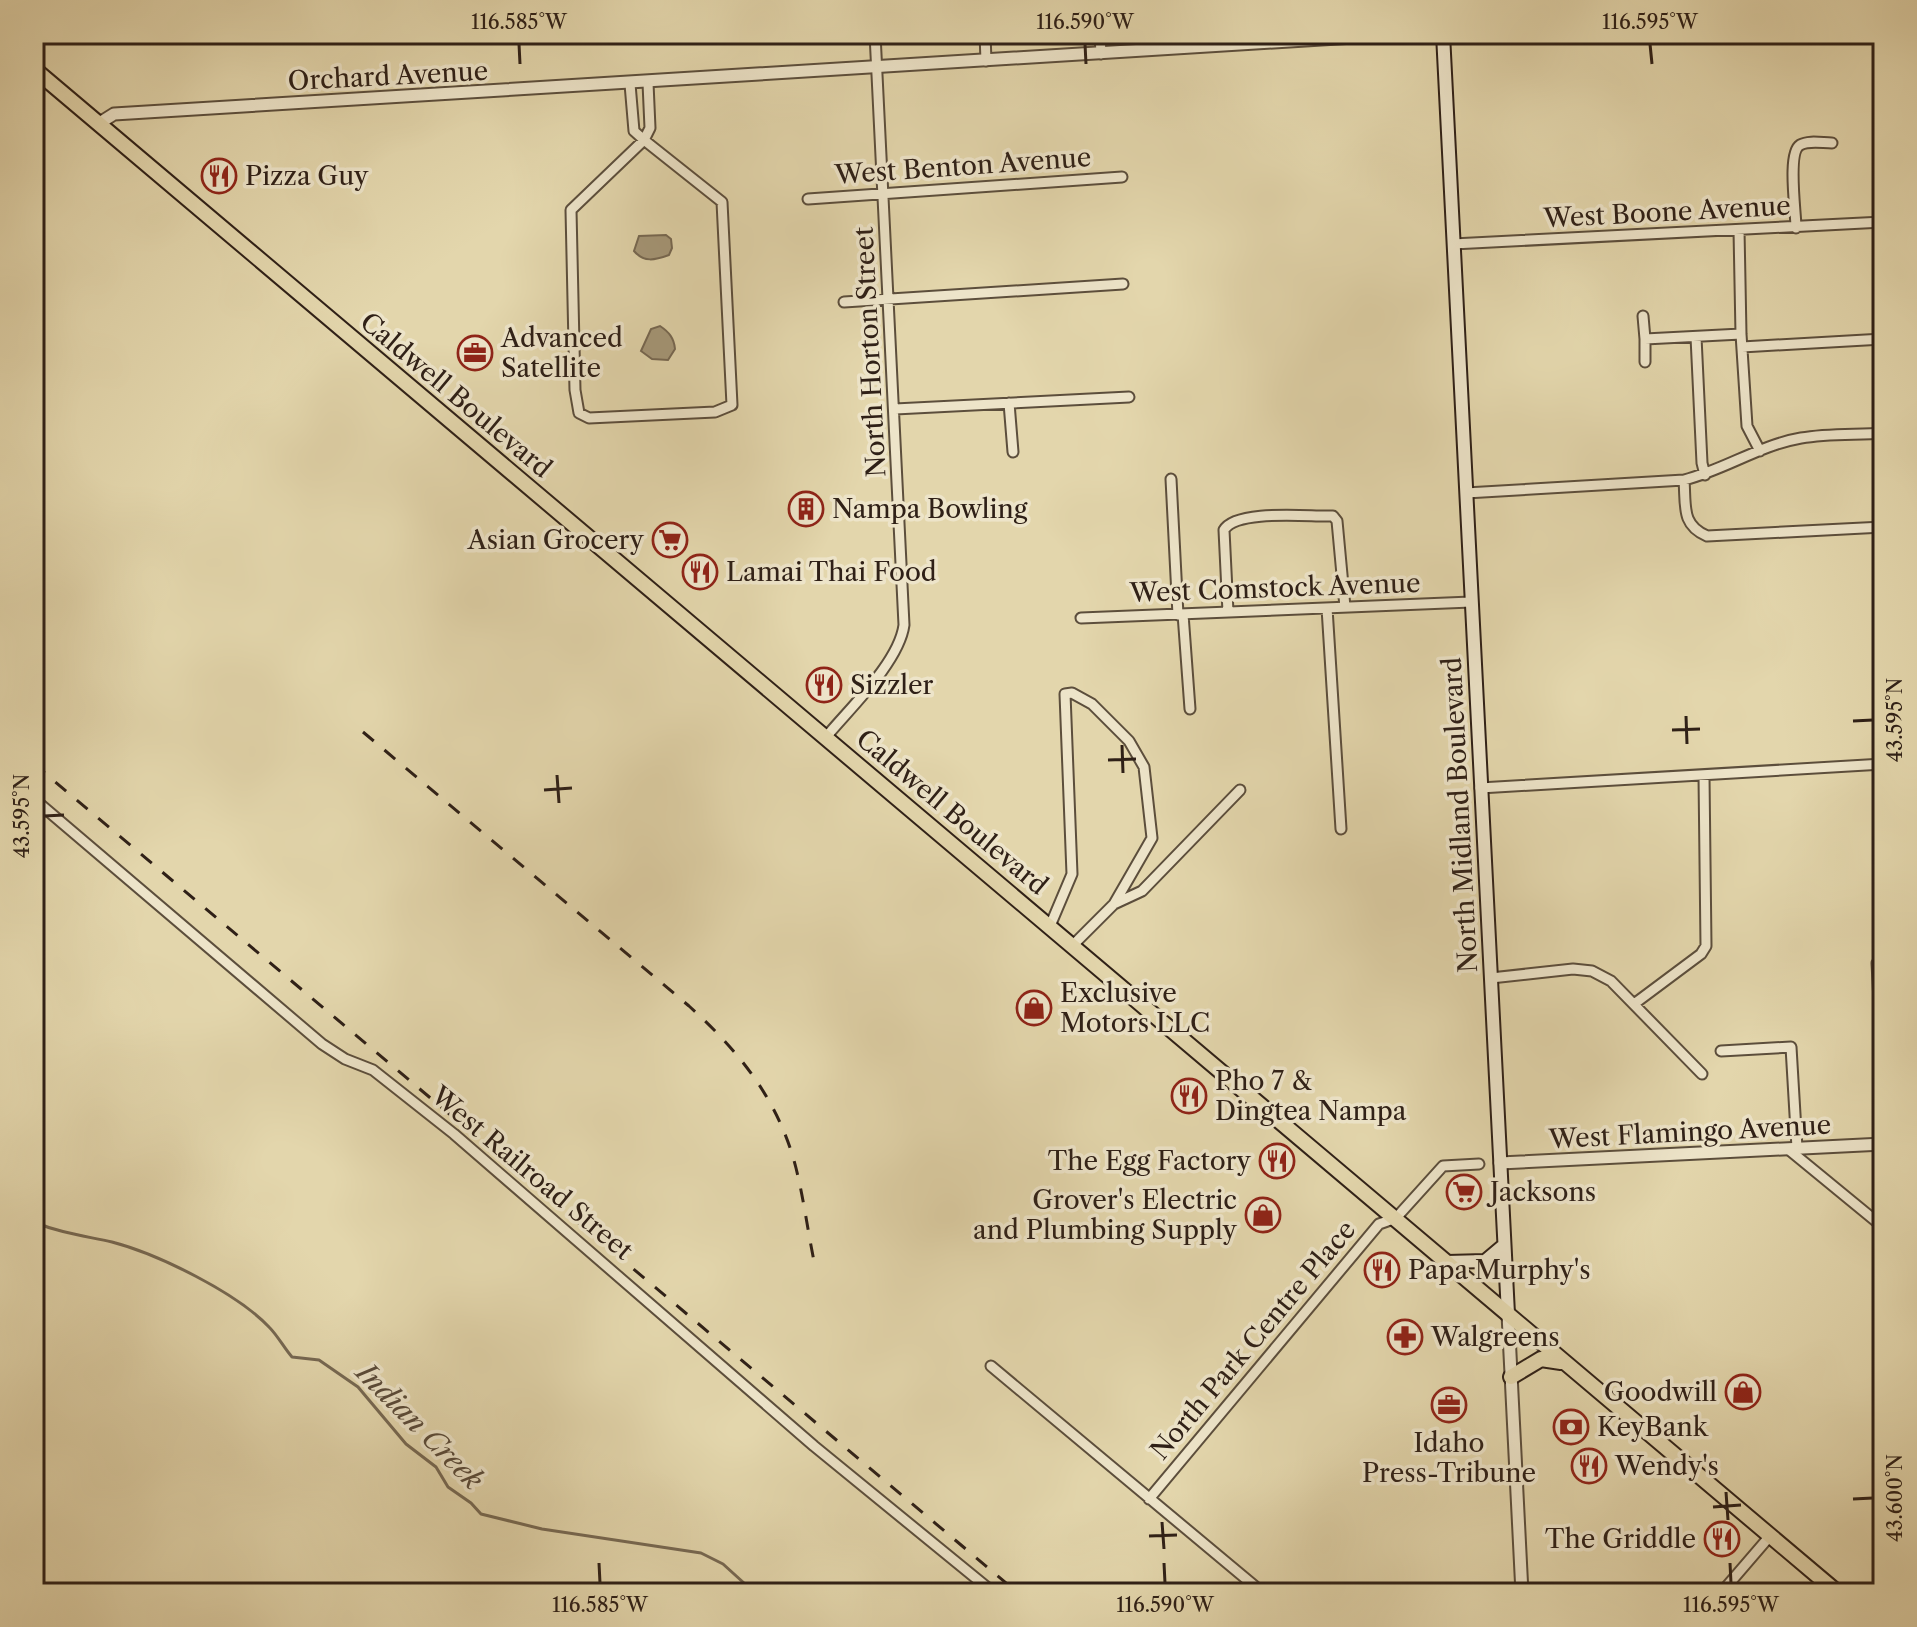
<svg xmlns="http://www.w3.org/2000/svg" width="1917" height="1627" font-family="'Libre Caslon Text',serif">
<rect width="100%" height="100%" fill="#e3d6ac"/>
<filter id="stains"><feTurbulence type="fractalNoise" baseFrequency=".0025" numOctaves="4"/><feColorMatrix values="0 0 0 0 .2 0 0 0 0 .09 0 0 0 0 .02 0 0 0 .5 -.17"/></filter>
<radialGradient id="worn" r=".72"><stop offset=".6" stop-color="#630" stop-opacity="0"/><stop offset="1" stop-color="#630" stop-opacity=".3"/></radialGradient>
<path fill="#a69879" stroke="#766852" stroke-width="2" d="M 666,235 L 671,239 L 672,248 L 669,255 C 655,260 644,263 634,251 L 639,236 Z
M 660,326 C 669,332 674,338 675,349 L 668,360 L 652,359 L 641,351 L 651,329 Z"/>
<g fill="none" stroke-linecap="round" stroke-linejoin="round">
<path stroke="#766852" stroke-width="3" d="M 34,1222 C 60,1233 85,1236 112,1242 C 158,1254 237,1293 269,1327 C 278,1336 284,1348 292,1357 L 319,1360 L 358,1387 L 406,1444 L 436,1467 L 448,1487 L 471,1503 L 481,1514 L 542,1529 L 701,1553 L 723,1564 L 755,1593"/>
<g stroke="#5c4e3c" stroke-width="13">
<path id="minor" d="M 985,34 L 986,61
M 1100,34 L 1101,54
M 630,84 L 634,131 L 644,140 L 650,128 L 648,83
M 644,140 L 722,202 L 732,405 L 715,412 L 589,418 L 579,413 L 575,390 L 571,210 Z
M 808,199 L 1122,177
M 1796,228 C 1796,212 1787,153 1800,145 C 1809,140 1822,143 1832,143
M 1739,230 L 1741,334 L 1747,426 L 1760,451
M 1453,244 L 1883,222
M 844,302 L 1123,284
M 1643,316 L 1645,339 L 1741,334
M 1696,337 L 1702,463 L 1705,475
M 1645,339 L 1645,362
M 1742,347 L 1883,339
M 1009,403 L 1013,452
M 895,409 L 1129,397
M 1171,479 L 1178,615
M 1684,480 C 1686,506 1681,525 1707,536 L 1883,527
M 1466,493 L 1684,480 C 1724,470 1760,445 1801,438 C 1828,433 1857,435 1883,433
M 1327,608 L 1341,829
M 1228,612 L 1224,530 C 1235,510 1303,516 1325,516 L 1333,516 L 1337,521 L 1345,607
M 1183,614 L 1190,709
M 1081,618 L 1471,602
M 826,737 C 850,708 899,662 904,625 L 875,34
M 1480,788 L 1883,764
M 34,799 L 322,1044 L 345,1059 L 373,1070 L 454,1134 L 814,1446 L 994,1593
M 1050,926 L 1072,874 L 1065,694 L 1072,693 L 1092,704 L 1129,741 L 1144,767 L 1152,838 L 1114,904
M 1073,945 L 1114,904 L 1142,891 L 1240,790
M 1877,963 L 1883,1078
M 1491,978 L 1573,969 L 1592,971 L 1611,981 L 1702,1074
M 1634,1004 L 1701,954 L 1706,946 L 1704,776
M 1721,1051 L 1791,1047 L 1797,1148
M 1788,1149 L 1883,1227
M 991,1366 L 1263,1593
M 1149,1499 L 1379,1224 L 1396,1218 L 1443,1166 L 1479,1164
M 1721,1593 L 1770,1536"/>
</g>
<g stroke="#5c4e3c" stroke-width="15">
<path id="tertiary" d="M 98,124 L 114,114 L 1402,34
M 1500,1163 L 1883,1144
M 1508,1314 L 1522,1593"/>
</g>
<g stroke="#2f2017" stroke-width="16">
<path id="secondary" d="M 1443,34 L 1508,1314
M 1447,1262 L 1485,1261 L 1504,1245"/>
</g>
<g stroke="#2f2017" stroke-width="18">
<path id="primary" d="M 34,69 L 1838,1593
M 1511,1377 L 1541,1359 L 1561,1362"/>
</g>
<use href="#minor" stroke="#ede4c9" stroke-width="9"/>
<use href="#tertiary" stroke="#ede4c9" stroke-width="11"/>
<use href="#secondary" stroke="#ede4c9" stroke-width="12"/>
<use href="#primary" stroke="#e3d6ac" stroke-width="14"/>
<path stroke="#2f2017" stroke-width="3" stroke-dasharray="14 14" stroke-linecap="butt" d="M 363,732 L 689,1006 C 740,1052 779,1101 796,1168 C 804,1200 808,1233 815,1266
M 34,764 L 1018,1593"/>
</g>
<path fill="none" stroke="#2f2017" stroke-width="3" d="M 519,44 L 520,64M 1085,44 L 1086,64M 1650,44 L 1652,64M 1686,716 L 1687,744M 1853,721 L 1873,720M 1672,730 L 1700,729M 1122,745 L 1123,773M 1108,760 L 1136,759M 557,775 L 559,803M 544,790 L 572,788M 44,816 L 64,815M 1726,1492 L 1728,1520M 1853,1499 L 1873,1498M 1713,1507 L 1741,1505M 1162,1522 L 1164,1549M 1149,1536 L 1177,1535M 599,1563 L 600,1583M 1164,1563 L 1165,1583M 1730,1563 L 1731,1583"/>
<defs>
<g id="restaurant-ring" transform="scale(1.8)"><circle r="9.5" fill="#ede4c9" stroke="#8f2418" stroke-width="1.5"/><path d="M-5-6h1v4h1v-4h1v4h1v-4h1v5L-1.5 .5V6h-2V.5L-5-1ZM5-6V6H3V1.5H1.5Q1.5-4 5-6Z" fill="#8f2418"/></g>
<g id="office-ring" transform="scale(1.8)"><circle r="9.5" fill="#ede4c9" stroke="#8f2418" stroke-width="1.5"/><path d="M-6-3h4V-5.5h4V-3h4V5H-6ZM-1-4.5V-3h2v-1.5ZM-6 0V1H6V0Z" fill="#8f2418"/></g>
<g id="building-ring" transform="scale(1.8)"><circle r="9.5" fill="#ede4c9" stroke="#8f2418" stroke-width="1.5"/><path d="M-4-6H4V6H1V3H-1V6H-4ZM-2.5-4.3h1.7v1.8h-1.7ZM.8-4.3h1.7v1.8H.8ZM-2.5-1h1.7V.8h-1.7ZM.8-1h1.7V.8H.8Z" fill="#8f2418"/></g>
<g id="supermarket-ring" transform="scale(1.8)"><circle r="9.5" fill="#ede4c9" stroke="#8f2418" stroke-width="1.5"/><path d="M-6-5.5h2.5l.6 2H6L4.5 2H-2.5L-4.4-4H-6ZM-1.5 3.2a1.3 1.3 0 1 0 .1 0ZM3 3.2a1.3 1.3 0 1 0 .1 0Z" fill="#8f2418"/></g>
<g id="shop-ring" transform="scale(1.8)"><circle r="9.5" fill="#ede4c9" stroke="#8f2418" stroke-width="1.5"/><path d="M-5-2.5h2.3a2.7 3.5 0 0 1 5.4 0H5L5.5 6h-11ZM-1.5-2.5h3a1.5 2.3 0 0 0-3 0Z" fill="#8f2418"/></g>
<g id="pharmacy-ring" transform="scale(1.8)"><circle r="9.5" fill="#ede4c9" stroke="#8f2418" stroke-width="1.5"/><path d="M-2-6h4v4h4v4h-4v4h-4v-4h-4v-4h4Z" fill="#8f2418"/></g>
<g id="bank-ring" transform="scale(1.8)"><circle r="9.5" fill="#ede4c9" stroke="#8f2418" stroke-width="1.5"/><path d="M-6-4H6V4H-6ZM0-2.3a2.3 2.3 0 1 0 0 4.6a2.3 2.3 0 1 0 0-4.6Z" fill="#8f2418"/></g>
</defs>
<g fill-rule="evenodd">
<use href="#restaurant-ring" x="219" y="176"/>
<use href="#office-ring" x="475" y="353"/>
<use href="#building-ring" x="806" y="509"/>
<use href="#supermarket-ring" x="670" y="540"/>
<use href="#restaurant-ring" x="700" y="572"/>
<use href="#restaurant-ring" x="824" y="685"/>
<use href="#shop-ring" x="1034" y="1008"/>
<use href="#restaurant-ring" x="1189" y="1096"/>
<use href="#restaurant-ring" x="1277" y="1161"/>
<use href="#supermarket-ring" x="1464" y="1192"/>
<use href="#shop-ring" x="1263" y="1215"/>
<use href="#restaurant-ring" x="1382" y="1270"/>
<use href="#pharmacy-ring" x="1405" y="1337"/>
<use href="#shop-ring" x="1743" y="1392"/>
<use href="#office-ring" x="1449" y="1405"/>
<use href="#bank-ring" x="1571" y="1427"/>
<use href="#restaurant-ring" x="1589" y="1466"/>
<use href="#restaurant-ring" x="1722" y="1539"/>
</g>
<g text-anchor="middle" stroke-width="7" stroke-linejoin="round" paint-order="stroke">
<g font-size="26" fill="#2f2017" stroke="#ede4c9">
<text transform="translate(388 76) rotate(-3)" y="9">Orchard Avenue</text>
<text transform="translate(963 166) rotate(-4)" y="9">West Benton Avenue</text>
<text transform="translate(1667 212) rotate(-3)" y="9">West Boone Avenue</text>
<text transform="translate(870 352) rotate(-93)" y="9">North Horton Street</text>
<text transform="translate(456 395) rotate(40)" y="9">Caldwell Boulevard</text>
<text transform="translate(1275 588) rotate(-2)" y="9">West Comstock Avenue</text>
<text transform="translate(952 812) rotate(40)" y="9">Caldwell Boulevard</text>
<text transform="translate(1460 815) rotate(-93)" y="9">North Midland Boulevard</text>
<text transform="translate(1690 1132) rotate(-3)" y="9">West Flamingo Avenue</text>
<text transform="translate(532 1173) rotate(40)" y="9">West Railroad Street</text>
<text transform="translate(1253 1340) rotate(-50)" y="9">North Park Centre Place</text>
</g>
<g font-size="26" fill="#2f2017" stroke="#ede4c9" text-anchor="start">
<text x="245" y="185">Pizza Guy</text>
<text x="501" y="347">Advanced<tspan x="501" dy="30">Satellite</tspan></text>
<text x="832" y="518">Nampa Bowling</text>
<text x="644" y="549" text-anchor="end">Asian Grocery</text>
<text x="726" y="581">Lamai Thai Food</text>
<text x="850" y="694">Sizzler</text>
<text x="1060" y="1002">Exclusive<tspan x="1060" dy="30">Motors LLC</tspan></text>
<text x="1215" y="1090">Pho 7 &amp;<tspan x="1215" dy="30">Dingtea Nampa</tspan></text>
<text x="1251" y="1170" text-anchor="end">The Egg Factory</text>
<text x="1490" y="1201">Jacksons</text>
<text x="1237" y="1209" text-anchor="end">Grover's Electric<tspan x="1237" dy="30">and Plumbing Supply</tspan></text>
<text x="1408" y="1279">Papa Murphy's</text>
<text x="1431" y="1346">Walgreens</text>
<text x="1717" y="1401" text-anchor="end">Goodwill</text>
<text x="1597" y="1436">KeyBank</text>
<text x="1449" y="1452" text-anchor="middle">Idaho<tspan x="1449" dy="30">Press-Tribune</tspan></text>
<text x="1615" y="1475">Wendy's</text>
<text x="1696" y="1548" text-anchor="end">The Griddle</text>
</g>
<g font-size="28" font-style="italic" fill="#594a39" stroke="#ede4c9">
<text transform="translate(420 1426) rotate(45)" y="10">Indian Creek</text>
</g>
</g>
<rect width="1917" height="1627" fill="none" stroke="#e3d6ac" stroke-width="88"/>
<rect x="44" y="44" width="1829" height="1539" fill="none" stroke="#2f2017" stroke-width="3"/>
<g font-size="20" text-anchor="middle" fill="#2f2017">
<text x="519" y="29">116.585°W</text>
<text x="1085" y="29">116.590°W</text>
<text x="1650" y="29">116.595°W</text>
<text transform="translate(1895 720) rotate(-90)" y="7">43.595°N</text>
<text transform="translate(22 816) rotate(-90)" y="7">43.595°N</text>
<text transform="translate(1895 1498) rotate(-90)" y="7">43.600°N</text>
<text x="600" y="1612">116.585°W</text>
<text x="1165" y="1612">116.590°W</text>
<text x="1731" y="1612">116.595°W</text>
</g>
<rect width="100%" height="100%" filter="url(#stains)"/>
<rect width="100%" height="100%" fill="url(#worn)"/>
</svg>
